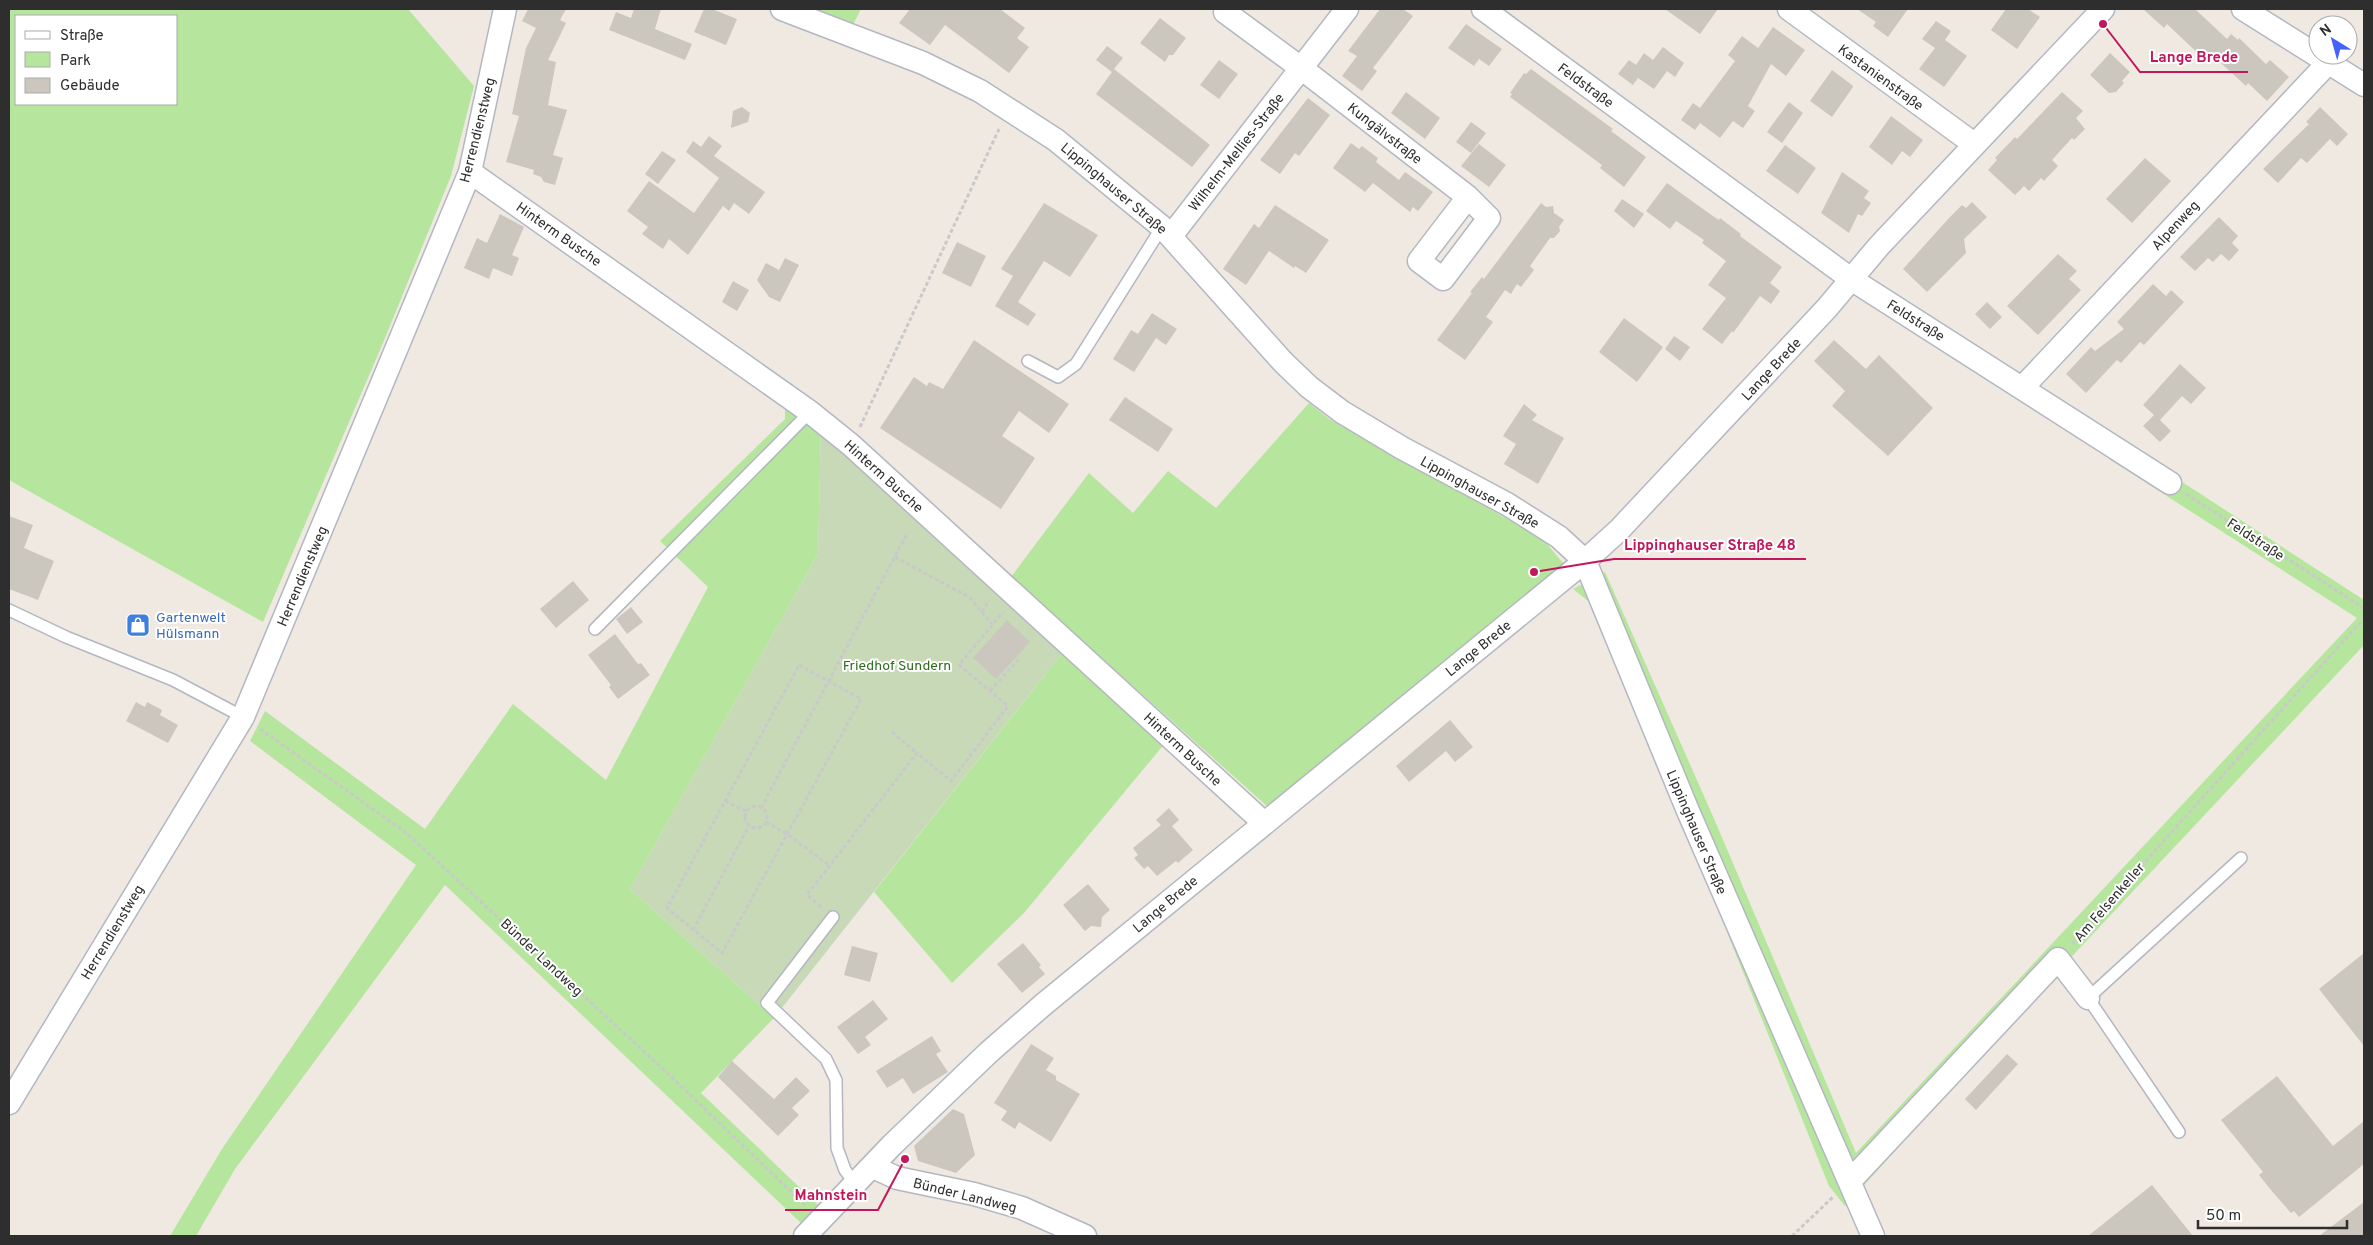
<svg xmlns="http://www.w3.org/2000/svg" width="2373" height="1245" font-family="Overpass,sans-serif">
<rect width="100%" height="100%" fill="#efe9e1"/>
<path fill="#b6e59e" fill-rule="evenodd" d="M 9,9 L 408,9 L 474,86 L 451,176 L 383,343 L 263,622 L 9,480 ZM 176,16 L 176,104 L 16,104 L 16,16 Z
M 805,9 L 861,9 L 852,27 Z
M 785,403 L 821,428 L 818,554 L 630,889 L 774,1018 L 701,1093 L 820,1207 L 802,1224 L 445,885 L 235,1169 L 196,1236 L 170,1236 L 222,1149 L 416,865 L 250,741 L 265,711 L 425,829 L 513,704 L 606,780 L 708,587 L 660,541 L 785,419 Z
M 1309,403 L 1329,419 L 1543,539 L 1567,568 L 1269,808 L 1011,577 L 1089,473 L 1133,513 L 1168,471 L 1216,508 Z
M 2122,443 L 2364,600 L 2364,645 L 2076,952 L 1845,1206 L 1829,1186 L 1696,855 L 1588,601 L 1573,589 L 1605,572 L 1715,821 L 1856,1153 L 2357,618 L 2109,459 Z
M 1063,652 L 1166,742 L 1024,913 L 952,983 L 874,892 Z"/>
<path fill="#c8d9b8" d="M 821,428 L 1063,652 L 774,1018 L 630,889 L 818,554 Z"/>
<path fill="#cbc7bf" d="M 528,9 L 566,9 L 560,20 L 566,23 L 548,60 L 556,62 L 548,105 L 567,110 L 553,155 L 563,158 L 555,185 L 544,182 L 541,177 L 533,174 L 534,170 L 506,162 L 519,116 L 512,114 L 526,48 L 536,28 L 522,21 Z
M 634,9 L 661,9 L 655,29 L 692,44 L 685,60 L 609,30 L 616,12 L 631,18 Z
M 704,9 L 712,9 L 737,19 L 726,45 L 694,32 Z
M 910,9 L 1000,9 L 1025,28 L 1017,38 L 1029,47 L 1009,73 L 945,25 L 930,45 L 899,23 Z
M 1380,9 L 1403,9 L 1413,16 L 1373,68 L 1377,71 L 1362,91 L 1342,76 L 1357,56 L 1348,51 Z
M 1665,9 L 1718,9 L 1700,34 Z
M 1857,9 L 1908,9 L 1888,37 L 1873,26 L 1876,22 Z
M 2006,9 L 2028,9 L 2040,17 L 2017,49 L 1991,30 Z
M 2143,9 L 2195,9 L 2227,39 L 2231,34 L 2238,40 L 2239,38 L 2266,64 L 2270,60 L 2289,77 L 2267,101 L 2248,83 L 2246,86 L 2212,55 L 2206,61 L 2167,24 L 2164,28 Z
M 1160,18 L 1186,38 L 1173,55 L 1169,55 L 1165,62 L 1140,43 Z
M 1936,21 L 1951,31 L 1945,40 L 1967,56 L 1944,87 L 1919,69 L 1935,48 L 1922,39 Z
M 1466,24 L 1502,49 L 1489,66 L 1479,59 L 1474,66 L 1448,48 Z
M 1773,27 L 1805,50 L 1786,76 L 1771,64 L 1748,106 L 1755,111 L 1743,128 L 1733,121 L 1720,138 L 1700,123 L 1695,130 L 1681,120 L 1693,103 L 1700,108 L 1735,61 L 1728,55 L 1742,36 L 1758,48 Z
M 1107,46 L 1123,58 L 1114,69 L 1210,145 L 1192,167 L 1096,94 L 1112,72 L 1096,60 Z
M 1663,47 L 1684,63 L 1675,77 L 1667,71 L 1654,89 L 1638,78 L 1633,85 L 1618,74 L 1629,60 L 1636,65 L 1644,53 L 1653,60 Z
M 2110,53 L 2130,72 L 2122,81 L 2124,83 L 2116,92 L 2109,93 L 2090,75 Z
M 1219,60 L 1238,74 L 1219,99 L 1200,85 Z
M 1531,69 L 1613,129 L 1611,131 L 1646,157 L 1624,187 L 1600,168 L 1602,165 L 1510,97 L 1512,94 L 1510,93 L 1524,73 L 1526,74 Z
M 1832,70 L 1852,85 L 1853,87 L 1832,117 L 1810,101 Z
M 1406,92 L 1440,118 L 1425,139 L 1391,113 Z
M 2062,92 L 2083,111 L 2076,118 L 2085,129 L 2074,140 L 2072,138 L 2052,160 L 2058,166 L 2044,181 L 2041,178 L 2029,191 L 2024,186 L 2015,195 L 1988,170 L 1997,160 L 1995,158 L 2015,137 L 2017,139 Z
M 1308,98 L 1330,115 L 1299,156 L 1295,153 L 1280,174 L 1260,160 Z
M 1789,102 L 1803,113 L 1782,143 L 1767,132 Z
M 742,107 L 750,113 L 748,122 L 731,128 L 733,111 Z
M 2320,107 L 2348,134 L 2337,146 L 2330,139 L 2307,163 L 2301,158 L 2278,183 L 2263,169 L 2309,124 L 2306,122 Z
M 1891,116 L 1923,140 L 1910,157 L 1902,151 L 1892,165 L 1869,147 Z
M 1471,122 L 1486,133 L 1471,153 L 1456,142 Z
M 709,136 L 722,146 L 714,156 L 765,192 L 749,214 L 734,203 L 729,211 L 723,206 L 688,255 L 669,239 L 663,249 L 642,234 L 648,227 L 627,211 L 649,181 L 694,213 L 719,178 L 686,152 L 693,141 L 701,147 Z
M 1351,143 L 1359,149 L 1362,146 L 1378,158 L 1376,162 L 1399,180 L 1405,172 L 1433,192 L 1418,211 L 1413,207 L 1410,212 L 1373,183 L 1365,192 L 1333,168 Z
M 1479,144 L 1506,165 L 1489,187 L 1461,166 Z
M 1785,145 L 1816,168 L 1798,194 L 1766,171 Z
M 662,151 L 676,160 L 658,184 L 645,174 Z
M 2145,158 L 2171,181 L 2132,223 L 2106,199 Z
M 1842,172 L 1869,191 L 1864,198 L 1871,203 L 1862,216 L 1858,214 L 1849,233 L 1821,213 Z
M 1667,183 L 1710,214 L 1719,220 L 1720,218 L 1741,234 L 1740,236 L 1782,267 L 1770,283 L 1780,291 L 1771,304 L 1760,296 L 1733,333 L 1732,331 L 1722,344 L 1702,329 L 1726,298 L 1708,285 L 1726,261 L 1702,243 L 1704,240 L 1676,221 L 1670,229 L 1646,211 Z
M 1622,199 L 1644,214 L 1634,228 L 1614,211 Z
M 1972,202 L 1987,217 L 1964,239 L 1966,253 L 1927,292 L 1903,269 L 1950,217 L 1962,205 L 1966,208 Z
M 1044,203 L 1098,235 L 1070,277 L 1044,261 L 1018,302 L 1036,314 L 1028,326 L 995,306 L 1013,276 L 1001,269 Z
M 1541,203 L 1546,207 L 1553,206 L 1554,213 L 1564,220 L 1559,227 L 1560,231 L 1554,238 L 1550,238 L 1530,266 L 1534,270 L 1521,287 L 1517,284 L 1511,294 L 1505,290 L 1486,317 L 1493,322 L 1465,360 L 1437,340 L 1472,293 L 1470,292 L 1482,277 L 1484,279 Z
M 1275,205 L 1329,240 L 1306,273 L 1295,266 L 1294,268 L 1269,251 L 1246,285 L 1223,269 L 1254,224 L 1259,228 Z
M 500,214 L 524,227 L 512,255 L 519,258 L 512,276 L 493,268 L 489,279 L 464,268 L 477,238 L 487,243 Z
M 2219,217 L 2238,236 L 2232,243 L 2239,250 L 2229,261 L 2221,254 L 2213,262 L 2208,258 L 2195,271 L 2180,257 Z
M 957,242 L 986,256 L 971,287 L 942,273 Z
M 2058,254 L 2077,271 L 2069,279 L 2081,290 L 2038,335 L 2007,306 Z
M 785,258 L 799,265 L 780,302 L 769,297 L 757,280 L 766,263 L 779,270 Z
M 733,281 L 749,290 L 737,311 L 722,302 Z
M 2153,284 L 2166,296 L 2171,290 L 2184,302 L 2144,345 L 2140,342 L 2121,363 L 2117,360 L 2086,393 L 2066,374 L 2091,347 L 2095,351 L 2124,329 L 2117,322 Z
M 1987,302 L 2002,317 L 1990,329 L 1975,314 Z
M 1152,313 L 1177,329 L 1166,345 L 1156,338 L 1134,372 L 1113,359 L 1131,330 L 1138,334 Z
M 1624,318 L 1663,347 L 1637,382 L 1599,352 Z
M 1674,336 L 1690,347 L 1680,361 L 1665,349 Z
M 974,340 L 1069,404 L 1049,433 L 1019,411 L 1002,436 L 1035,458 L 1001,509 L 880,428 L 914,377 L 927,386 L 929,382 L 943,389 Z
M 1834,340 L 1866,369 L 1879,355 L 1933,408 L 1888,456 L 1832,406 L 1845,391 L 1814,361 Z
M 2180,364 L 2206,388 L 2191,404 L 2182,396 L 2160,420 L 2171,431 L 2160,442 L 2143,426 L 2154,415 L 2143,405 Z
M 1125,397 L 1173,429 L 1158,452 L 1109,420 Z
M 1524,404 L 1537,415 L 1532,420 L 1564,438 L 1538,484 L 1504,464 L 1516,444 L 1503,436 Z
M 9,516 L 33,525 L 24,548 L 54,561 L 38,600 L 9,589 Z
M 573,581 L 589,600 L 556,628 L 540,609 Z
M 631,607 L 643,622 L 627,634 L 616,619 Z
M 1007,620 L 1030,642 L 996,679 L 973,658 Z
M 615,634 L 638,664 L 641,663 L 650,675 L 618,699 L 609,687 L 611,685 L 588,655 Z
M 136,702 L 145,707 L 147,702 L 162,710 L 160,715 L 178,725 L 168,743 L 126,721 Z
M 1450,720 L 1473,747 L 1455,762 L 1446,751 L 1409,782 L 1396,766 Z
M 1169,808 L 1179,820 L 1172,826 L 1193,850 L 1178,863 L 1176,861 L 1157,876 L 1148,866 L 1144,869 L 1134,858 L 1138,855 L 1133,848 L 1161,825 L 1156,820 Z
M 1088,884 L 1110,910 L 1102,917 L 1101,927 L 1091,926 L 1085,931 L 1063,905 Z
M 1023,943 L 1041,965 L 1039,967 L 1045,974 L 1022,993 L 997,964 Z
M 852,946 L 878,953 L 870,982 L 844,975 Z
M 2364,953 L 2364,1046 L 2319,989 Z
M 873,1000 L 888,1019 L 865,1037 L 871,1045 L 858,1054 L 837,1027 Z
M 932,1036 L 941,1051 L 936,1054 L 948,1072 L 913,1094 L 903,1078 L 887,1088 L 876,1071 Z
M 1031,1044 L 1054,1058 L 1046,1070 L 1056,1076 L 1056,1080 L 1080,1094 L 1051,1142 L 1019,1122 L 1015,1129 L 1001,1120 L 1007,1111 L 994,1103 Z
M 2007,1054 L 2018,1064 L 1976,1110 L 1965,1099 Z
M 732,1061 L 774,1099 L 796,1077 L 810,1091 L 792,1108 L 799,1115 L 778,1136 L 718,1077 Z
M 2277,1076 L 2333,1146 L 2364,1121 L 2364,1164 L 2299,1217 L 2294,1211 L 2291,1213 L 2271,1190 L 2259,1175 L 2263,1172 L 2221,1120 Z
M 953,1109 L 964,1114 L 975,1155 L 956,1173 L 918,1161 L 914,1146 Z
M 2152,1185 L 2193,1236 L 2088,1236 Z
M 2364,1202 L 2364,1236 L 2319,1236 Z"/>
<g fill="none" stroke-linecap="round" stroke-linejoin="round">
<g stroke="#b4b7c1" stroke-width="14">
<path id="lane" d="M 1028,361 L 1058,377 L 1076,364 L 1162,227
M 9,610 L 66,637 L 173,680 L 243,717
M 595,629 L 810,412
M 833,917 L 767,1003 L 826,1059 L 836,1080 L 837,1148 L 845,1170 L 856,1185
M 2179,1132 L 2088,998 L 2241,858"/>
</g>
<g stroke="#b4b7c1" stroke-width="25">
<path id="street" d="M 782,9 L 923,63 L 980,91 L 1056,140 L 1162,227 L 1283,362 L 1309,387 L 1342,412 L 1402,448 L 1507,504 L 1559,537 L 1585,561 L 1688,811 L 1873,1236
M 1483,9 L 1851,279 L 2170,483
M 1789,9 L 1974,144
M 2243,9 L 2364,85
M 1225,12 L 1301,68 L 1468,197 L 1489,218 L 1443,279 L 1419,261 L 1468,197
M 470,172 L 810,412 L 851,445 L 1263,822
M 1171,236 L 1347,9
M 2022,388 L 2328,63
M 9,1103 L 243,717 L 470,172 L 505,9
M 873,1167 L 897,1178 L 974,1194 L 1022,1208 L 1085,1236
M 1850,1181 L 2058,959 L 2088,998
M 805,1236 L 892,1145 L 988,1053 L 1044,1004 L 1585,561 L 1619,530 L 1827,308 L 1879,246 L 2103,9"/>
</g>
<path stroke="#c9c9c9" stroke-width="3" stroke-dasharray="4 2.5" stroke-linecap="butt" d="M 860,427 L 1000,127
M 2186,494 L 2364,608
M 895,557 L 969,597 L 992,624
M 982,612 L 989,600
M 799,665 L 861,699 L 722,953 L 667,908 Z
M 990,691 L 1018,660
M 260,729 L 405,832 L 662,1068 L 806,1206
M 892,732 L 917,753
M 725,801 L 746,811
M745 817a11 11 0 1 1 22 0a11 11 0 1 1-22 0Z
M 761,808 L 908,532
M 766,822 L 787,834 L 830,866
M 821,907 L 807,895 L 917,753 L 951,781 L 1008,706 L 959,665 L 1003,612
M 693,930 L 749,826
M 2072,944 L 2097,919 L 2133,875 L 2357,626 L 2364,620
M 1792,1236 L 1833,1197"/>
<use href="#lane" stroke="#fff" stroke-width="11"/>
<use href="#street" stroke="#fff" stroke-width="22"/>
</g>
<defs>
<g id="shop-square" transform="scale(1.25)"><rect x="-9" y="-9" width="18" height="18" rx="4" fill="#3f7fe0" stroke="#fff"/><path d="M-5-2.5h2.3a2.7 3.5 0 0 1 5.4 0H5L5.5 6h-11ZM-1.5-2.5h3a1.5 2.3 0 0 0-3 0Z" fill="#fff"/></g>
</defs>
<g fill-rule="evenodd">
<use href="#shop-square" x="138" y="625"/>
</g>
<g text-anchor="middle" stroke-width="4" stroke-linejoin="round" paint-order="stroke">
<g font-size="14" fill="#2e2e2e" stroke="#fff">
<text transform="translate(1881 77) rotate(36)" y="5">Kastanienstraße</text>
<text transform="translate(1586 85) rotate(36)" y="5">Feldstraße</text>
<text transform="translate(477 130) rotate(-76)" y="5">Herrendienstweg</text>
<text transform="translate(1385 133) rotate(38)" y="5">Kungälvstraße</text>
<text transform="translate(1236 152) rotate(-52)" y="5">Wilhelm-Mellies-Straße</text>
<text transform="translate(1114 188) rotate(40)" y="5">Lippinghauser Straße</text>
<text transform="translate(2175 225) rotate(-47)" y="5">Alpenweg</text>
<text transform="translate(559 234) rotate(35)" y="5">Hinterm Busche</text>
<text transform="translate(1916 320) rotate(32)" y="5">Feldstraße</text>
<text transform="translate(1771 369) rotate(-47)" y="5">Lange Brede</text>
<text transform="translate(884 476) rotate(42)" y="5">Hinterm Busche</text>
<text transform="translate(1480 492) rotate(29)" y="5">Lippinghauser Straße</text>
<text transform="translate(2256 539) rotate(33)" y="5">Feldstraße</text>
<text transform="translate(302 576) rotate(-67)" y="5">Herrendienstweg</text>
<text transform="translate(1478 648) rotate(-39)" y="5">Lange Brede</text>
<text transform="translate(1183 749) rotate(43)" y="5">Hinterm Busche</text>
<text transform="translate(1697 832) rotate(67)" y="5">Lippinghauser Straße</text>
<text transform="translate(2109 902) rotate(-49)" y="5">Am Felsenkeller</text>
<text transform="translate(1165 904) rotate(-40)" y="5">Lange Brede</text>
<text transform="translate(112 932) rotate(-59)" y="5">Herrendienstweg</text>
<text transform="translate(542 957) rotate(43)" y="5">Bünder Landweg</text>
<text transform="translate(965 1195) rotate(14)" y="5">Bünder Landweg</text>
</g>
<g font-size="14" fill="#366cbe" stroke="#fff" text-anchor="start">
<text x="156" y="622">Gartenwelt<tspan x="156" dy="16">Hülsmann</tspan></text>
</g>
<g font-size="14" fill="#2c6e1b" stroke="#fff">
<text x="897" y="670">Friedhof Sundern</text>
</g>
</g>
<path fill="none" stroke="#c2185b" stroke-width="2" d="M2103 24L2140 72H2248M1534 572L1614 559H1806M905 1159L878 1210H785"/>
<g fill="#c2185b" stroke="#fff" stroke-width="2">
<circle cx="2103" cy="24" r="5"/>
<circle cx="1534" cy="572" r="5"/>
<circle cx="905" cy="1159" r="5"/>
</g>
<g font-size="15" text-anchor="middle" font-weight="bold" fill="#c2185b" stroke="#fff" stroke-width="4" stroke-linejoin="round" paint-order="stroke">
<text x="2194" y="62">Lange Brede</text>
<text x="1710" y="550">Lippinghauser Straße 48</text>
<text x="831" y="1200">Mahnstein</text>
</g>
<rect width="2373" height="1245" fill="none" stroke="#2e2e2e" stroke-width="20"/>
<rect x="15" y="15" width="162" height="90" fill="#ffffff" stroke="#ababab"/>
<rect x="25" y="31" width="25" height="8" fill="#ffffff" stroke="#ababab"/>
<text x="60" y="40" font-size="15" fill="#2e2e2e">Straße</text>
<rect x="25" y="52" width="25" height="15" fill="#b6e59e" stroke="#ababab"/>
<text x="60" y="65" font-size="15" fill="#2e2e2e">Park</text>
<rect x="25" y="78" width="25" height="15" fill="#cbc7bf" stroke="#ababab"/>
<text x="60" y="90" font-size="15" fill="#2e2e2e">Gebäude</text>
<g transform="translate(2333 40) rotate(323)"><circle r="24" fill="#ffffff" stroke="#ababab"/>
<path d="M0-4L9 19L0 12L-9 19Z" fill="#4264fb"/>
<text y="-8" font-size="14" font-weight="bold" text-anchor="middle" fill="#2e2e2e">N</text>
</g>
<path d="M2198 1220v8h149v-8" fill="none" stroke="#2e2e2e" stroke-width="2.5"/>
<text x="2206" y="1220" font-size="15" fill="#2e2e2e" stroke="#ffffff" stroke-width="4" paint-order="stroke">50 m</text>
</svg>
